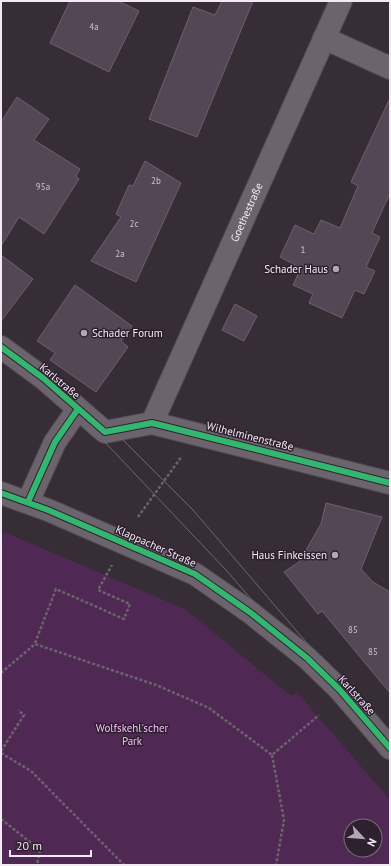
<svg xmlns="http://www.w3.org/2000/svg" width="391" height="866" font-family="'PT Sans',sans-serif">
<rect width="100%" height="100%" fill="#362d36"/>
<path fill="#4f2953" fill-rule="evenodd" d="M 4,532 L 185,609 L 291,696 L 297,692 L 390,800 L 390,865 L 1,865 L 1,541 ZM 351,826 L 375,826 L 375,850 L 351,850 Z"/>
<path fill="#544755" stroke="#6a626a" d="M 70,1 L 118,1 L 139,11 L 109,72 L 50,43 Z
M 222,1 L 253,1 L 197,137 L 149,119 L 193,7 L 215,15 Z
M 17,97 L 49,119 L 34,140 L 80,169 L 76,176 L 79,179 L 44,234 L 19,217 L 1,246 L 1,122 Z
M 390,98 L 390,193 L 372,233 L 380,237 L 366,267 L 375,271 L 364,294 L 355,290 L 342,318 L 309,303 L 313,294 L 293,285 L 301,268 L 280,257 L 295,225 L 314,234 L 321,220 L 340,228 L 358,186 L 351,182 Z
M 145,161 L 181,183 L 136,282 L 91,261 L 121,217 L 116,214 L 129,185 L 133,186 Z
M 1,255 L 33,279 L 1,321 Z
M 75,285 L 132,326 L 121,341 L 128,347 L 96,392 L 50,360 L 55,353 L 37,341 Z
M 235,304 L 257,316 L 244,341 L 222,330 Z
M 326,503 L 382,517 L 361,569 L 373,582 L 390,592 L 390,693 L 322,611 L 318,614 L 284,572 L 299,562 L 321,524 Z"/>
<g fill="none" stroke-linecap="round" stroke-linejoin="round">
<g stroke="#514951" stroke-width="24">
<g id="street">
<path d="M 324,38 L 390,68"/>
<path d="M 1,347 L 43,378 L 105,432 L 152,423 L 390,483"/>
<path id="s1" d="M 152,423 L 341,1"/>
<path d="M 28,502 L 55,442 L 78,409"/>
</g>
</g>
<g stroke="#514951" stroke-width="24">
<path id="secondary" d="M 1,493 L 48,510 L 195,574 L 251,613 L 307,658 L 339,689 L 390,748"/>
</g>
<path stroke="#6b646b" stroke-width="2.5" stroke-dasharray="3 2" stroke-linecap="butt" d="M 138,517 L 182,456
M 35,643 L 56,589 L 124,619 L 130,604 L 98,590 L 112,565
M 1,673 L 35,644 L 156,685 L 209,708 L 272,755 L 319,715
M 1,751 L 24,715 L 18,710
M 1,753 L 31,771 L 124,865
M 272,755 L 284,820 L 276,865
M 1,819 L 40,850 L 37,865"/>
<use href="#street" stroke="#6c646c" stroke-width="22"/>
<use href="#secondary" stroke="#6c646c" stroke-width="22"/>
<path stroke="#6d686d" stroke-width="1" d="M 1,340 L 47,375 L 113,430 L 193,510 L 390,740
M 1,355 L 39,383 L 100,437 L 226,570 L 390,760"/>
<g stroke="#2f2030" stroke-width="8">
<path id="cycleway" d="M 1,347 L 43,378 L 105,432 L 152,423 L 390,483
M 1,493 L 48,510 L 195,574 L 251,613 L 307,658 L 339,689 L 390,748
M 28,502 L 55,442 L 78,409"/>
</g>
<use href="#cycleway" stroke="#33b770" stroke-width="6"/>
</g>
<g fill="#b1a7b2" stroke="#2f2030" stroke-width="1.5">
<circle cx="336" cy="269" r="4"/>
<circle cx="84" cy="333" r="4"/>
<circle cx="335" cy="555" r="4"/>
</g>
<g text-anchor="middle" stroke-width="3" stroke-linejoin="round" paint-order="stroke">
<g font-size="9" fill="#cbc0cc">
<text x="94" y="30">4a</text>
<text x="156" y="184">2b</text>
<text x="43" y="190">95a</text>
<text x="134" y="227">2c</text>
<text x="303" y="253">1</text>
<text x="120" y="257">2a</text>
<text x="353" y="633">85</text>
<text x="373" y="655">85</text>
</g>
<g font-size="11" fill="#f3e9f4" stroke="#2f2030">
<text dy="4" stroke="none"><textPath href="#s1" startOffset="231">Goethestraße</textPath></text>
<text transform="translate(60 381) rotate(40)" y="4">Karlstraße</text>
<text transform="translate(250 436) rotate(14)" y="4">Wilhelminenstraße</text>
<text transform="translate(156 546) rotate(24)" y="4">Klappacher Straße</text>
<text transform="translate(357 695) rotate(48)" y="4">Karlstraße</text>
</g>
<g font-size="11" fill="#f3e9f4" stroke="#2f2030" text-anchor="end">
<text x="328" y="273">Schader Haus</text>
<text x="92" y="337" text-anchor="start">Schader Forum</text>
<text x="327" y="559">Haus Finkeissen</text>
</g>
<g font-size="11" fill="#f9bbfe" stroke="#2f2030">
<text x="132" y="732">Wolfskehl'scher<tspan x="132" dy="13">Park</tspan></text>
</g>
</g>
<rect width="391" height="866" fill="none" stroke="#f3e9f4" stroke-width="4"/>
<g transform="translate(363 838) rotate(116)"><circle r="19" fill="#2f2030" stroke="#7d707e"/>
<path d="M0-3L7 15L0 10L-7 15Z" fill="#b1a7b2"/>
<text y="-6" font-size="11" font-weight="bold" text-anchor="middle" fill="#f3e9f4">N</text>
</g>
<path d="M10 850v6h81v-6" fill="none" stroke="#f3e9f4" stroke-width="2"/>
<text x="16" y="850" font-size="12" fill="#f3e9f4" stroke="#2f2030" stroke-width="3" paint-order="stroke">20 m</text>
</svg>
